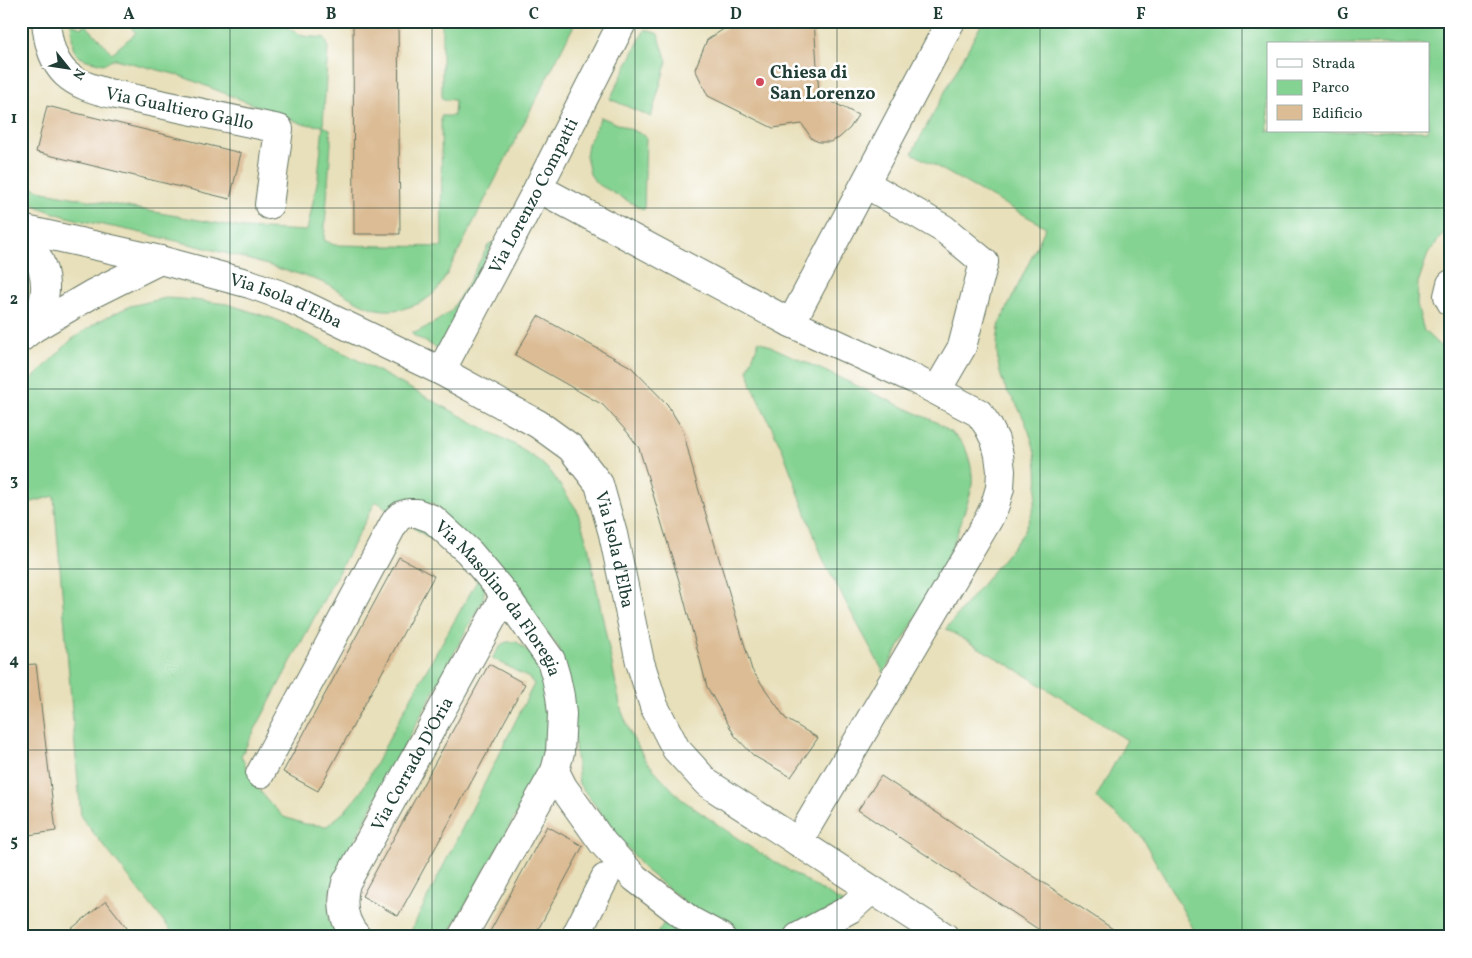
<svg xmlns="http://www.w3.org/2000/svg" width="1472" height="958" font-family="Vollkorn,serif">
<rect width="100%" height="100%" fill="#fff"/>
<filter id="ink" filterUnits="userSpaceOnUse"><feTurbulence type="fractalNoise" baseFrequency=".02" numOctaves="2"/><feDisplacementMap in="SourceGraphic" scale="10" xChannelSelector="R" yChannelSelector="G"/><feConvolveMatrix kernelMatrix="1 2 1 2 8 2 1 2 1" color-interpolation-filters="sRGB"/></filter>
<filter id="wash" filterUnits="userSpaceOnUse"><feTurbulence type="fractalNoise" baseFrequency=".0096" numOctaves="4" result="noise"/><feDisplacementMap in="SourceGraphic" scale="20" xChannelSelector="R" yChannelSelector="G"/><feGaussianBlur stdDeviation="1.12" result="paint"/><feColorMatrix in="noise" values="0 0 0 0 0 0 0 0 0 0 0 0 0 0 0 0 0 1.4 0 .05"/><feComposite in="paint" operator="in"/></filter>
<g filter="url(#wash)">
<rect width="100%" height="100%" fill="#e8e0bb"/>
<path fill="#84d392" stroke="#528863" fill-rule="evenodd" d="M 126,21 L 275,21 L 303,36 L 325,38 L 328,46 L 323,126 L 330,129 L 331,143 L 324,240 L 334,245 L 442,247 L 441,116 L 454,116 L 455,100 L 442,99 L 442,21 L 576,21 L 447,274 C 444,279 441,285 437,290 C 425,304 403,311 386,310 C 364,310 344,292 324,283 C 310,277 295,273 280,269 C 233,254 186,243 137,232 C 98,223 56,219 21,198 L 21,181 L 29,186 L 44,192 L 243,228 L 307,231 L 318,178 L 323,126 L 303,124 L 178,75 L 115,59 L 103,64 L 87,60 L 78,56 L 73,48 L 71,23 L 81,28 L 86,25 L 112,53 L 136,33 Z
M 983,21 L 1451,21 L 1451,223 L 1428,254 L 1423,268 L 1418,283 L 1417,305 L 1424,331 L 1451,356 L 1451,937 L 1198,937 L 1141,836 L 1096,798 L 1127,740 L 1014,668 L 946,629 L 1022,535 C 1046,493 1040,448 1018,407 C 1015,401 1010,396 1007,391 C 996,370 995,346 1000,323 L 1046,227 L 912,153 ZM 1268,44 L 1428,44 L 1428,131 L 1268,131 Z
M 645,29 L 658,34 L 667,61 L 651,117 L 610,99 Z
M 601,117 L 646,136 L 644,210 L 596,183 L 590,174 L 586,156 L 588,144 Z
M 494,242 L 441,348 L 435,347 L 413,335 L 412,332 L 417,332 L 437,321 L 451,311 L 468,283 L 489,244 Z
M 166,298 L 194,300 L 227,304 L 274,319 L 350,356 L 515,445 L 538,460 L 551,472 L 577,510 L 588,545 L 621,709 L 631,735 L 647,762 L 681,799 L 750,847 L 843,903 L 805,923 L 780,935 L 751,937 L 729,930 L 701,915 L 643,868 L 579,784 L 568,680 L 558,646 L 433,503 L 398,502 L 390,511 L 376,501 L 241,756 L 255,785 L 270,803 L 284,817 L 305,824 L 327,826 L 344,812 L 361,792 L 409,701 L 477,581 L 461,559 L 414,528 L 419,524 L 459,551 L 485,588 L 483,599 L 374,803 L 330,890 L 329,920 L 337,937 L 176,937 L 81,817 L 54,496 L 21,505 L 21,394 L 33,378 L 71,340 L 99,321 L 130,306 Z
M 759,341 L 936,422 C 947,430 960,437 966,450 C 970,460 973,472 972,484 C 971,494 967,503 964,513 C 947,571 913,621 884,673 L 824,562 L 783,451 L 752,386 L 748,369 Z
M 507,642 L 517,642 L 533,656 L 547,678 L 551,707 L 546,755 L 538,776 L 447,937 L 408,937 L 534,684 L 529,678 L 492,658 L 502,644 Z
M 666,920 L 692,937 L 656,937 L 658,932 Z"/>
<g id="blocks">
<path fill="#dbbc94" d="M 353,21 L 398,21 L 400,234 L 354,234 Z
M 736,21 L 814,21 L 819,95 L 858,115 L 850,128 L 839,138 L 830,142 L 819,142 L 812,139 L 802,124 L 773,128 L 708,96 L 695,69 L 707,40 Z
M 47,106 L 241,153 L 230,199 L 36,152 Z
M 538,316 L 631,367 L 667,404 L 683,430 L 694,474 L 752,670 L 786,719 L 818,738 L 791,777 L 754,756 L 735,736 L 707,687 L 680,584 L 639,448 L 628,433 L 603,405 L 515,355 Z
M 399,557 L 434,576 L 318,791 L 283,772 Z
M 36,664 L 56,831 L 21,836 L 21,665 Z
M 489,664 L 525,684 L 398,916 L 362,896 Z
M 881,776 L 1053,889 L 1125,937 L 1050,937 L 858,810 Z
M 547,826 L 583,846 L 534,937 L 487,937 Z
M 106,901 L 134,937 L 61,937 Z"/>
</g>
</g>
<g filter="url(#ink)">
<use href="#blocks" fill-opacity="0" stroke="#657663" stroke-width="1"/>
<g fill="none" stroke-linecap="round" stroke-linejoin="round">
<g stroke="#657663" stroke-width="30">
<g id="minor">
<path id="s1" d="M 46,21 C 50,72 70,85 117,95 L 279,129 L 269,205"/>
<path d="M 866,184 L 944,229 L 984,262 L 962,347 L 937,390"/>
<path d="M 538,188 L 791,323 L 914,379 L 979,413 L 988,426 L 995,440 L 999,455 L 1001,471 L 1000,488 L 995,505 L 988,520 L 798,842"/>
<path id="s2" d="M 21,229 L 160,260 L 250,284 L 289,298 L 441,371 L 538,424 L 571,448 L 599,484 L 613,534 L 640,662 L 654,706 L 676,749 L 707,783 L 945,937"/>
<path d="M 21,237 C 27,241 30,245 34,251 C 51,277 47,303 32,329"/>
<path d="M 1451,284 L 1448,296 L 1451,302"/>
<path d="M 791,323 L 951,21"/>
<path d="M 21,338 L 32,329 L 92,294 L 160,260"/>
<path id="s3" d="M 441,371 L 538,188 L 623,21"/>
<path id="s4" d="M 260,774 L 393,525 L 397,519 L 402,515 L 409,513 L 417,513 L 433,519 L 469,552 L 505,595 L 551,660 L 556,677 L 560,696 L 562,714 L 560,752 L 555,771 L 563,787 L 603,843 L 635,878 L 691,921 L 721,937"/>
<path id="s5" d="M 357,937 C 342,921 341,902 346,883 L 505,595"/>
<path d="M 462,937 L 555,771"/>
<path d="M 575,937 L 605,878"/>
<path d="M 798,937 L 850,909 L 871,890"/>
</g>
</g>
<use href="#minor" stroke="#fff" stroke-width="28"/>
</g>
</g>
<path fill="none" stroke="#1f3d34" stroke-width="1" stroke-opacity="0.55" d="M 230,21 L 230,937M 432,21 L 432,937M 635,21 L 635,937M 837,21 L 837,937M 1040,21 L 1040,937M 1242,21 L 1242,937M 21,208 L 1451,208M 21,389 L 1451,389M 21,569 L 1451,569M 21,750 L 1451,750"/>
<circle fill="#d1495b" stroke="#fff" stroke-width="2" cx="760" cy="82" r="5"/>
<g text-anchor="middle" stroke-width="5" stroke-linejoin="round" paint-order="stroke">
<g font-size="18" font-weight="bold" fill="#1f3d34" stroke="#fff" text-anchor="start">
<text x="770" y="78">Chiesa di<tspan x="770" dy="21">San Lorenzo</tspan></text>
</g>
<g font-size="18" fill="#1f3d34" stroke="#fff">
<text dy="6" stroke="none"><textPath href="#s1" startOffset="178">Via Gualtiero Gallo</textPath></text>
<text dy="6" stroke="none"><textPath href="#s3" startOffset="198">Via Lorenzo Compatti</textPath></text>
<text dy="6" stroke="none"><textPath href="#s2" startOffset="275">Via Isola d'Elba</textPath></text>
<text dy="6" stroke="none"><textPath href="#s2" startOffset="710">Via Isola d'Elba</textPath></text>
<text dy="6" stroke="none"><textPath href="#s4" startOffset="432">Via Masolino da Floregia</textPath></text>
<text dy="6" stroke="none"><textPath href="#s5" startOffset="194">Via Corrado D'Oria</textPath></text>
</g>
</g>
<rect width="1472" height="958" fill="none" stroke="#fff" stroke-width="55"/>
<rect x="1267" y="42" width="162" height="90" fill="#ffffff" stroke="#a5b1ae"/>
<rect x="1277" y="59" width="25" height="8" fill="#ffffff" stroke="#a5b1ae"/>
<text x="1312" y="68" font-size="15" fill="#1f3d34">Strada</text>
<rect x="1277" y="80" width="25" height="15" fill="#84d392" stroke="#a5b1ae"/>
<text x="1312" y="92" font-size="15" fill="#1f3d34">Parco</text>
<rect x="1277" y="105" width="25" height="15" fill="#dbbc94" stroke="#a5b1ae"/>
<text x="1312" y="118" font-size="15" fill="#1f3d34">Edificio</text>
<g transform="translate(68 68) rotate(120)" stroke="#ffffff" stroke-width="4" paint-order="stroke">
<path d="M0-4L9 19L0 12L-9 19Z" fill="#1f3d34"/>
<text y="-8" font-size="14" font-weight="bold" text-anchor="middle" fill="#1f3d34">N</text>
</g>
<rect x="28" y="28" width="1416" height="902" fill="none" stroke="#1f3d34" stroke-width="2"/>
<g font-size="16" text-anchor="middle" font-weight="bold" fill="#1f3d34">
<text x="129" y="19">A</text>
<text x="331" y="19">B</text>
<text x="534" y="19">C</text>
<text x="736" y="19">D</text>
<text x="938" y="19">E</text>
<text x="1141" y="19">F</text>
<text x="1343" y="19">G</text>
<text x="14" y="123">1</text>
<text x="14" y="304">2</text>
<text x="14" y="485">3</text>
<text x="14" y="665">4</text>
<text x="14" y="846">5</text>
</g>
</svg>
